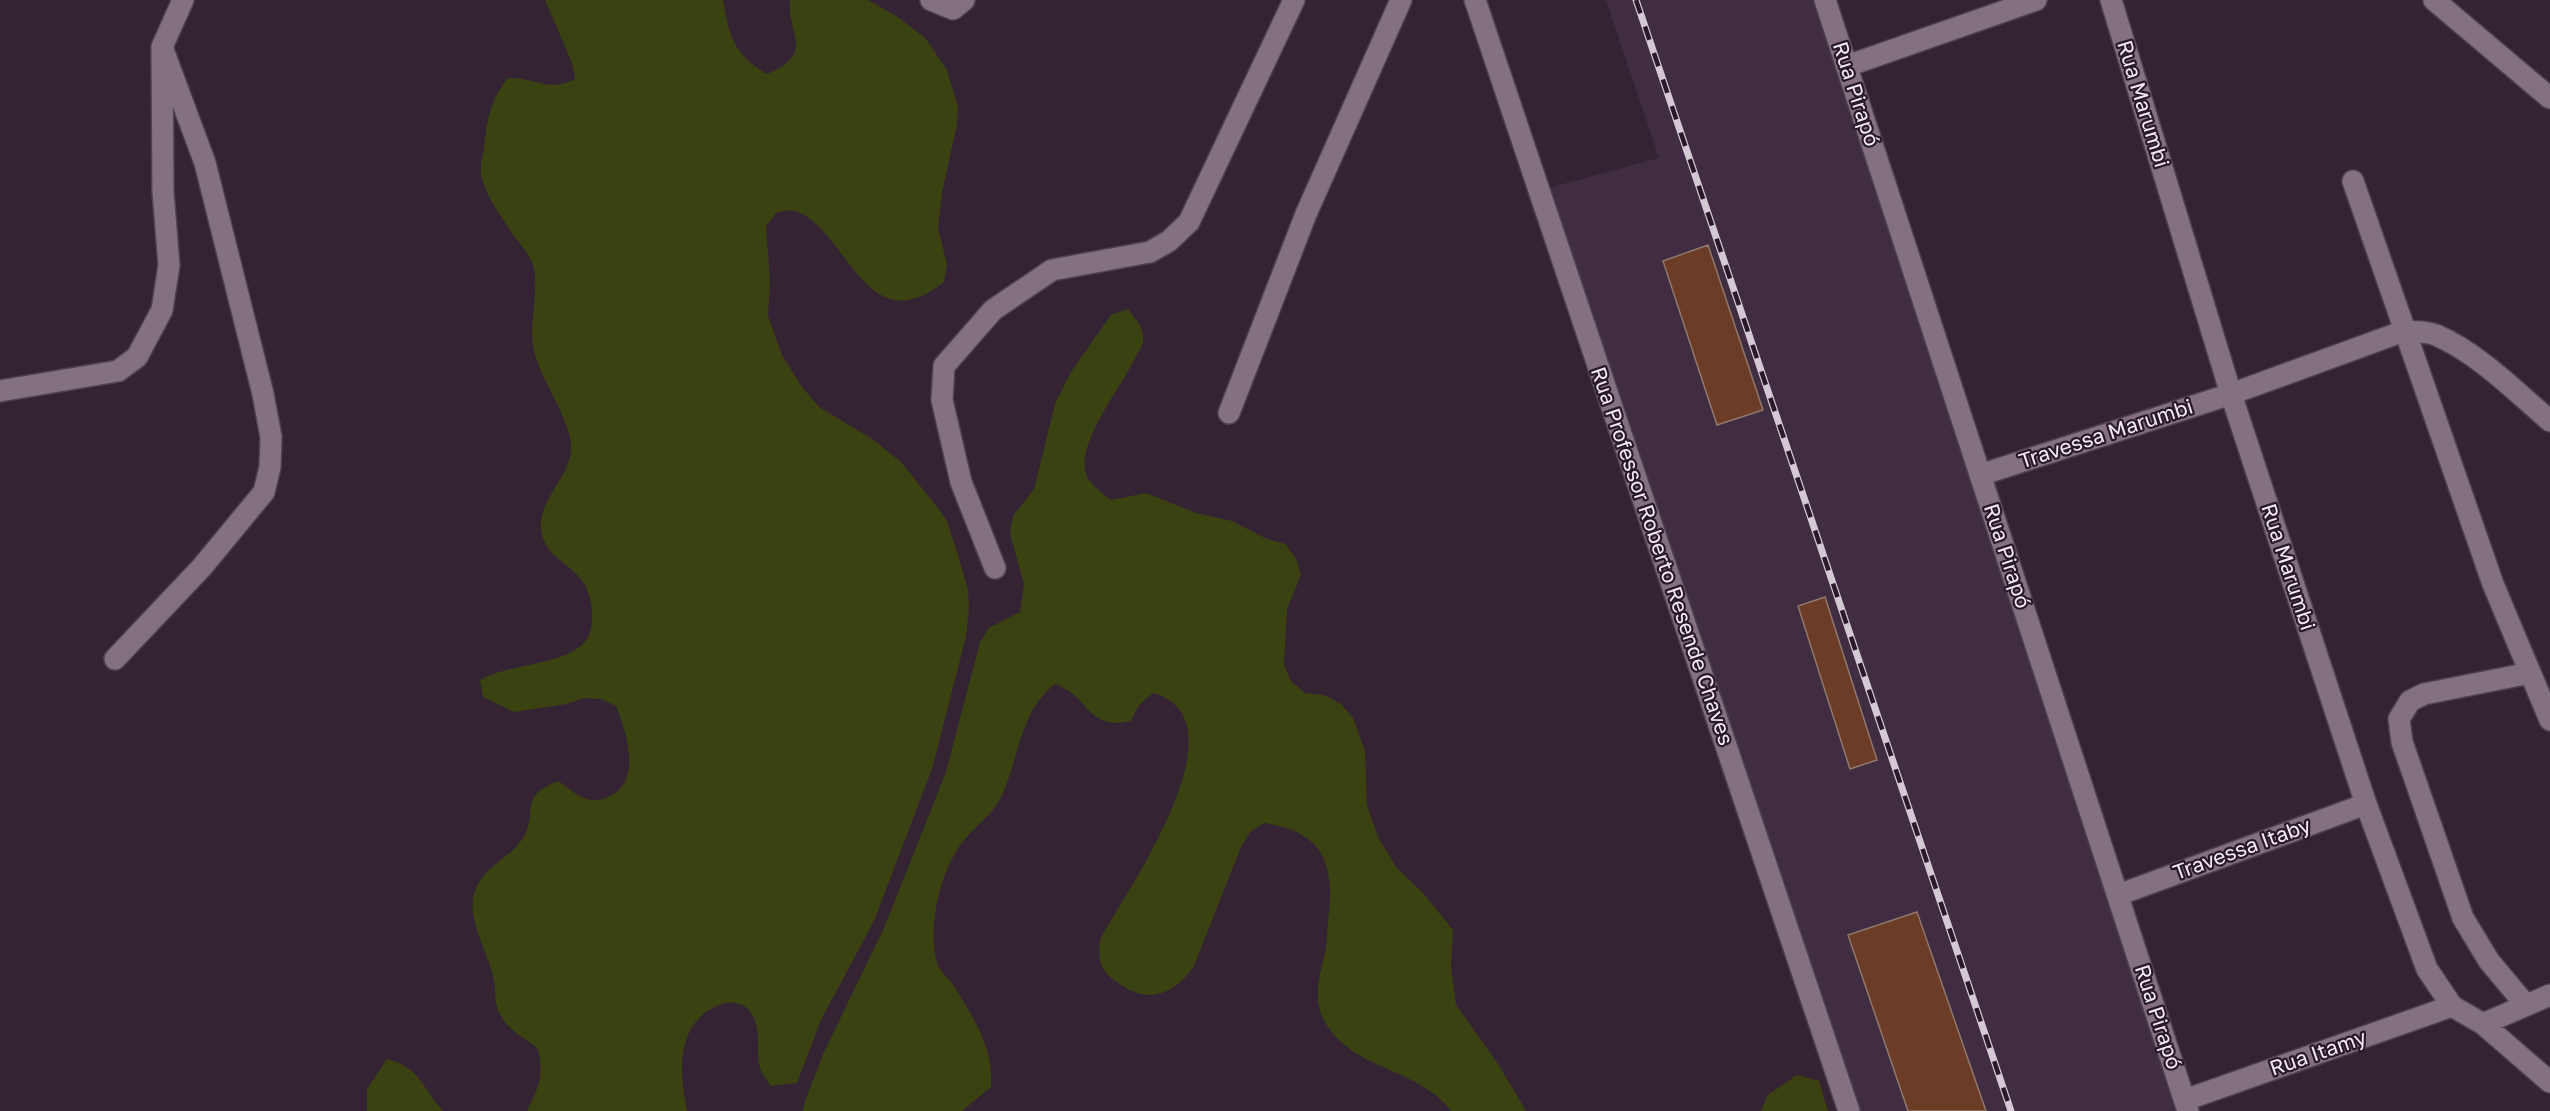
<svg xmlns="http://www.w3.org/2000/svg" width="2550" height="1111" font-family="'Golos Text',sans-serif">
<rect width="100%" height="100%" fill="#332333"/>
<path fill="#412d41" d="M 1606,0 L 1814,0 L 2180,1111 L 1858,1111 L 1548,188 L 1659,158 Z"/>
<path fill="#3a4212" d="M 545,0 L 723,0 C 729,36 734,55 767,74 C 817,54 786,32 790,0 L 868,0 L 898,17 L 926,39 L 947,70 L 958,107 L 957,124 L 942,193 L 938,228 L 947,264 L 944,282 C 864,345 848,228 795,211 C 790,209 782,212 777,212 L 766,226 L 770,280 L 768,316 L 782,355 L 802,387 L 819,407 L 874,440 L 902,463 L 937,507 L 947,521 L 958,555 L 968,590 L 969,608 L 966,637 L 932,769 L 874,921 L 821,1020 L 797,1083 L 771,1086 C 768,1082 763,1076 761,1071 C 754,1050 764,1027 748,1009 C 742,1003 730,1001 722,1004 C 675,1021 679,1071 687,1111 L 527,1111 C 539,1086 544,1077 538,1049 C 526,1039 509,1031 501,1016 C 494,1005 496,993 494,981 C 489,950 461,915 478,884 C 489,864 511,857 523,838 C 539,811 517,797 558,781 C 567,787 577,796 587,799 C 597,802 605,799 614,794 C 641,776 626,732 616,706 L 601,699 L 584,698 L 567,704 L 514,712 L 483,697 L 480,680 C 511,662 575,666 589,635 C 595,620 592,595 583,582 C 571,564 548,558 542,535 C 534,504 567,482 571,452 C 575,426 540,379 534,351 C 528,323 540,288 533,265 C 530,253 518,243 511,232 C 501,215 482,191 481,171 C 480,164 483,155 484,148 C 487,120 490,100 508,78 C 536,77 548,93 575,79 L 572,63 Z
M 1128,309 C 1135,318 1145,329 1143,341 C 1142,348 1136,356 1133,362 C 1119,390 1076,444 1086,474 C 1090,485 1102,493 1111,500 L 1146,493 L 1196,513 L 1232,521 L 1267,539 L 1285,544 L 1296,558 L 1301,575 L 1287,609 L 1284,665 L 1291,681 L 1305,693 L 1324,695 L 1341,704 L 1353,718 L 1365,751 L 1367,805 L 1378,837 L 1397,868 L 1422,892 L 1453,930 L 1451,967 L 1456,1005 L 1498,1064 L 1526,1111 L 1451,1111 C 1420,1069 1358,1071 1328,1027 C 1312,1004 1318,982 1324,957 C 1327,946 1327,933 1328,921 C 1335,865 1325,832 1264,823 L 1250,832 L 1241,847 L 1194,966 C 1177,991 1152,1005 1123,986 C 1101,972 1098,966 1100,940 C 1124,894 1249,720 1153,693 L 1139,705 L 1131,721 C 1086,731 1091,697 1055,684 C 1021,710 1019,756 1003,793 C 993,817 970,829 957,850 C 938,881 929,925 936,960 C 938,970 949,978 954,986 C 974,1019 994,1048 991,1087 L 962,1111 L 803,1111 L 805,1101 L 824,1052 L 884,928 L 946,772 L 980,642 L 989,628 L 1020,612 L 1024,584 L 1010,534 L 1013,516 L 1034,489 L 1055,404 L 1071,372 L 1111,315 Z
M 387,1059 C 421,1068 421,1087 443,1111 L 367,1111 L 367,1089 Z
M 1797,1075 L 1819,1081 L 1828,1111 L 1761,1111 L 1768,1095 Z"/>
<path fill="#6b3c26" stroke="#91786d" stroke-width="1.5" d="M 1708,245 L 1763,410 L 1717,425 L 1663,261 Z
M 1825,597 L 1877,760 L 1850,769 L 1798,606 Z
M 1917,912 L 1986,1111 L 1908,1111 L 1848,935 Z"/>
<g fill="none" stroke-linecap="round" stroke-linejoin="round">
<g stroke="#4e414e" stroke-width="24">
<path id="minor" d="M 931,0 L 953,9 L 964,0
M 1475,0 L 1849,1111
M 1825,0 L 2188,1111
M 2111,0 L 2231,394 L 2366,804 L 2427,969 L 2452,1006 L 2483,1024 L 2550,1082
M 2434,0 L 2550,98
M 1847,66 L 2036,0
M 2353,181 L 2493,584 L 2550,720
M 0,391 L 118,371 L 137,357 L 162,310 L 169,265 L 163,192 L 162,47 L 183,0
M 1229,413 L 1306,214 L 1401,0
M 1980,475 L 2231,394 L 2404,331 C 2413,332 2426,331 2436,335 C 2478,353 2515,391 2550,421
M 995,568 L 961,482 L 942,400 L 944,366 L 993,310 L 1052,270 L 1150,252 L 1169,241 L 1189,222 L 1294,0
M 115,659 L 202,567 L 264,492 L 270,467 L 271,437 L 263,394 L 205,163 L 162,47
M 2118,895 L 2366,804
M 2525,1004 L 2489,961 L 2463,918 L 2402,742 L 2399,719 L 2410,701 L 2424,694 L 2530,673
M 2483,1024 L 2550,995
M 2185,1100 L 2452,1006"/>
</g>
<use href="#minor" stroke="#837182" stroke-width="21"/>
<g stroke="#d3c8d3" stroke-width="7">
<path id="rail" d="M 1636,0 L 2011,1111"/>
</g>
<use href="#rail" stroke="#291a29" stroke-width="4.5" stroke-dasharray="14" stroke-linecap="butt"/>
</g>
<g text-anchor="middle" stroke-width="4.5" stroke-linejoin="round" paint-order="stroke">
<g font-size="21" fill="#f4eaf4" stroke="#291a29">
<text transform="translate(1856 94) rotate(72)" y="7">Rua Pirapó</text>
<text transform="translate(2143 104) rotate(73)" y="7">Rua Marumbi</text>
<text transform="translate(2106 434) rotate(-18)" y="7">Travessa Marumbi</text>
<text transform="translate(1662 556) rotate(71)" y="7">Rua Professor Roberto Resende Chaves</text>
<text transform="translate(2007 556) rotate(72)" y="7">Rua Pirapó</text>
<text transform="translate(2288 567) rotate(72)" y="7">Rua Marumbi</text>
<text transform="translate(2242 849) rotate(-20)" y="7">Travessa Itaby</text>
<text transform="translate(2158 1017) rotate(72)" y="7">Rua Pirapó</text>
<text transform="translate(2318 1053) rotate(-19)" y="7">Rua Itamy</text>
</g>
</g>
</svg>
